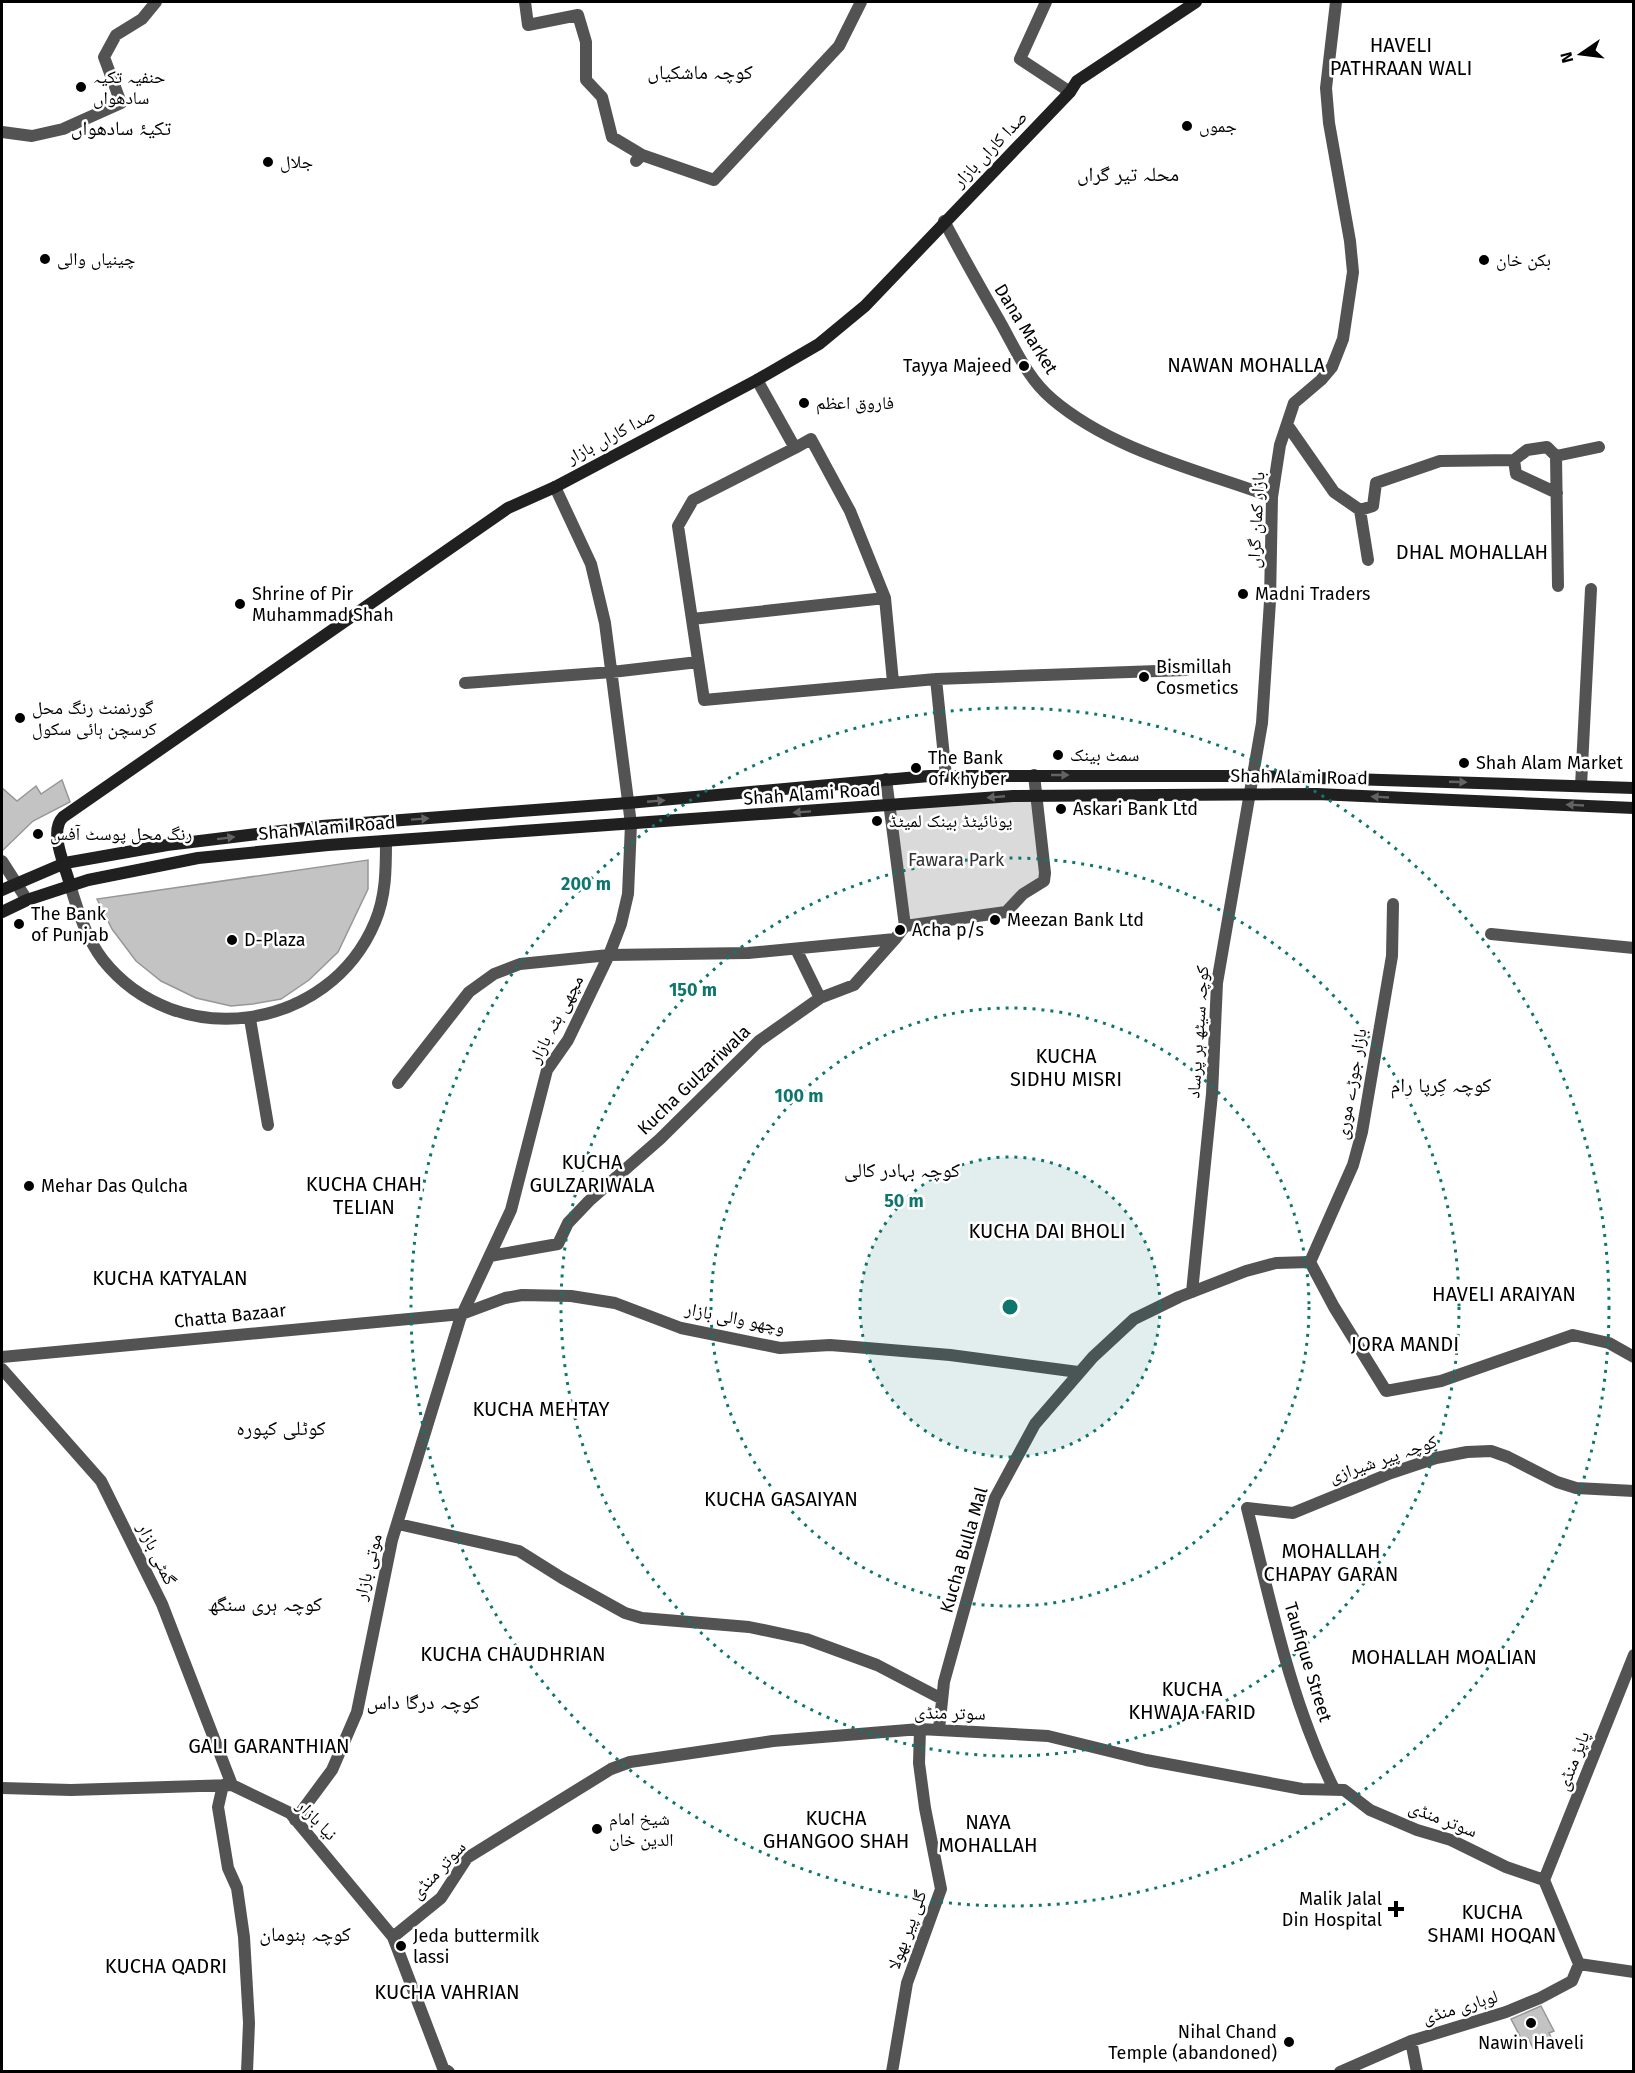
<svg xmlns="http://www.w3.org/2000/svg" width="1635" height="2073" font-family="'Fira Sans','Noto Naskh Arabic',sans-serif">
<rect width="100%" height="100%" fill="#fff"/>
<path fill="#dadada" d="M 1036,796 L 1045,873 L 1006,912 L 905,926 L 889,806 Z"/>
<path fill="#c3c3c3" stroke="#979797" stroke-width="1.5" d="M 62,780 L 70,802 L 33,821 L 2,851 L 2,788 L 17,801 L 36,786 L 41,794 Z
M 368,860 L 368,889 L 338,952 L 309,980 L 281,999 L 253,1004 L 231,1006 L 196,998 L 161,981 L 136,961 L 112,929 L 97,899 Z
M 1541,2006 L 1554,2031 L 1549,2033 L 1552,2039 L 1533,2048 L 1528,2038 L 1522,2040 L 1511,2019 Z"/>
<g fill="none" stroke-linecap="round" stroke-linejoin="round">
<path stroke="#535353" stroke-width="12" d="M 525,2 L 528,25 L 578,15 L 586,42 L 586,80 L 602,97 L 612,137 L 642,155
M 1046,2 L 1020,59 L 1070,92
M 2,132 L 32,136 L 63,129 L 121,103 L 104,57 L 116,35 L 142,19 L 156,2
M 636,161 L 642,155 L 714,180 L 839,46 L 861,2
M 944,221 C 962,255 980,287 999,320 C 1015,348 1027,378 1052,399 C 1113,451 1199,470 1272,497
M 757,380 L 795,448 L 811,439 L 850,511 L 885,598 L 893,682
M 1288,426 L 1334,492 L 1360,510
M 795,448 L 693,500 L 678,526 L 704,700 L 936,679 L 1186,670
M 1556,456 L 1547,447 L 1527,450 L 1514,460 L 1516,474 L 1557,493
M 1368,560 L 1360,510 L 1373,506 L 1376,483 L 1440,461 L 1514,460
M 1558,586 L 1556,456 L 1599,447
M 692,619 L 885,598
M 936,679 L 946,776
M 465,683 L 612,672 L 698,662
M 886,779 L 905,926 L 1006,912 L 1023,894 L 1044,881 L 1045,873 L 1034,775
M 1581,786 L 1591,589
M 2,861 L 27,900
M 70,885 C 78,911 86,938 103,960 C 177,1053 329,1032 375,922 C 386,896 386,869 386,841
M 1491,934 L 1634,948
M 796,949 L 820,998
M 250,1019 L 268,1125
M 398,1083 L 469,992 L 494,974 L 520,964 L 609,955 L 748,953 L 895,939 L 905,926
M 490,1256 L 558,1244 L 568,1223 L 589,1201 L 660,1139 L 759,1041 L 820,998 L 854,985 L 895,939
M 1310,1262 L 1334,1307 L 1386,1391 L 1441,1381 L 1573,1335 L 1609,1343 L 1634,1357
M 1310,1262 L 1353,1165 L 1362,1132 L 1392,956 L 1393,904
M 1192,1292 L 1212,1094 L 1217,983 L 1262,723 L 1270,601 L 1272,497 L 1280,445 L 1294,403 L 1321,380 L 1332,367 L 1343,339 L 1353,272 L 1350,241 L 1329,123 L 1326,88 L 1336,2
M 2,1357 L 462,1314 L 505,1298 L 522,1295 L 571,1296 L 615,1303 L 681,1328 L 780,1348 L 830,1345 L 855,1347 L 950,1355 L 1078,1372
M 2,1369 L 101,1481 L 162,1604 L 232,1785
M 398,1524 L 519,1551 L 562,1578 L 625,1613 L 642,1618 L 749,1627 L 806,1639 L 877,1665 L 942,1699
M 939,1729 L 944,1682 L 995,1498 L 1035,1424 L 1093,1357 L 1134,1319 L 1179,1297 L 1246,1271 L 1276,1263 L 1310,1262
M 223,1785 L 218,1807 L 228,1868 L 237,1888 L 244,1937 L 249,2023 L 247,2072
M 2,1788 L 71,1790 L 232,1785 L 290,1813 L 393,1937 L 443,2068 L 449,2072
M 1334,1789 C 1290,1700 1271,1603 1247,1508 L 1293,1513 L 1391,1473 L 1436,1458 L 1467,1452 L 1491,1451 L 1508,1457 L 1557,1482 L 1576,1488 L 1634,1491
M 295,1820 L 332,1770 L 357,1712 L 392,1540 L 460,1319 L 511,1210 L 547,1070 L 568,1040 L 609,955 L 621,924 L 628,894 L 631,824 L 605,623 L 591,564 L 555,487
M 1544,1880 L 1634,1655
M 1544,1880 L 1579,1964
M 393,1937 L 441,1898 L 467,1858 L 611,1769 L 630,1762 L 773,1741 L 920,1729 L 1048,1736 L 1146,1760 L 1302,1789 L 1344,1790 L 1370,1810 L 1417,1830 L 1451,1840 L 1506,1867 L 1544,1880
M 1579,1964 L 1634,1972
M 1411,2041 L 1417,2072
M 892,2072 L 907,1983 L 941,1889 L 925,1808 L 919,1763 L 920,1729
M 1340,2072 L 1411,2041 L 1506,2012 L 1540,1998 L 1572,1981 L 1579,1964"/>
<path stroke="#202020" stroke-width="12" d="M 70,885 C 66,867 48,832 63,817 L 508,508 L 555,487 L 757,380 L 819,344 L 865,306 L 1070,92 L 1077,81 L 1196,2
M 2,890 L 65,863 L 167,845 L 322,826 L 628,803 L 929,776 L 1253,776 L 1634,788
M 2,912 L 27,900 L 88,880 L 198,858 L 328,845 L 1013,796 L 1317,794 L 1634,808"/>
</g>
<defs><path id="oneway-solid" d="M-6-.8H1V-3.2L6.5 0L1 3.2V.8H-6Z" transform="scale(1.5)"/></defs>
<g fill="#636363">
<use href="#oneway-solid" transform="translate(1060 775)"/>
<use href="#oneway-solid" transform="translate(1458 782) rotate(2)"/>
<use href="#oneway-solid" transform="translate(996 797) rotate(175)"/>
<use href="#oneway-solid" transform="translate(1380 797) rotate(-177)"/>
<use href="#oneway-solid" transform="translate(656 801) rotate(-5)"/>
<use href="#oneway-solid" transform="translate(1575 805) rotate(-177)"/>
<use href="#oneway-solid" transform="translate(802 812) rotate(176)"/>
<use href="#oneway-solid" transform="translate(420 819) rotate(-4)"/>
<use href="#oneway-solid" transform="translate(226 838) rotate(-7)"/>
</g>
<circle cx="1010" cy="1307" r="150" fill="#0f766e" fill-opacity=".12"/>
<g fill="none" stroke="#0f766e" stroke-width="3" stroke-dasharray="3 6">
<circle cx="1010" cy="1307" r="150"/>
<circle cx="1010" cy="1307" r="299"/>
<circle cx="1010" cy="1307" r="449"/>
<circle cx="1010" cy="1307" r="599"/>
</g>
<g fill="#000" stroke="#fff" stroke-width="2">
<circle cx="81" cy="87" r="6"/>
<circle cx="1187" cy="126" r="6"/>
<circle cx="268" cy="162" r="6"/>
<circle cx="45" cy="259" r="6"/>
<circle cx="1484" cy="260" r="6"/>
<circle cx="1024" cy="366" r="6"/>
<circle cx="804" cy="403" r="6"/>
<circle cx="1243" cy="594" r="6"/>
<circle cx="240" cy="604" r="6"/>
<circle cx="1144" cy="677" r="6"/>
<circle cx="20" cy="718" r="6"/>
<circle cx="1058" cy="755" r="6"/>
<circle cx="1464" cy="763" r="6"/>
<circle cx="916" cy="768" r="6"/>
<circle cx="1061" cy="809" r="6"/>
<circle cx="877" cy="821" r="6"/>
<circle cx="38" cy="834" r="6"/>
<circle cx="995" cy="920" r="6"/>
<circle cx="19" cy="924" r="6"/>
<circle cx="900" cy="930" r="6"/>
<circle cx="232" cy="940" r="6"/>
<circle cx="29" cy="1186" r="6"/>
<circle cx="597" cy="1829" r="6"/>
<path d="M1393 1900h6v6h6v6h-6v6h-6v-6h-6v-6h6z"/>
<circle cx="401" cy="1946" r="6"/>
<circle cx="1531" cy="2023" r="6"/>
<circle cx="1289" cy="2042" r="6"/>
</g>
<g text-anchor="middle" stroke-width="5" stroke-linejoin="round" paint-order="stroke">
<g font-size="18" fill="#000" stroke="#fff" text-anchor="start">
<text x="93" y="83">حنفیہ تکیہ<tspan x="93" dy="21">سادھواں</tspan></text>
<text x="1199" y="132">جموں</text>
<text x="280" y="168">جلال</text>
<text x="57" y="265">چینیاں والی</text>
<text x="1496" y="266">بکن خان</text>
<text x="1012" y="372" text-anchor="end">Tayya Majeed</text>
<text x="816" y="409">فاروق اعظم</text>
<text x="252" y="600">Shrine of Pir<tspan x="252" dy="21">Muhammad Shah</tspan></text>
<text x="1255" y="600">Madni Traders</text>
<text x="1156" y="673">Bismillah<tspan x="1156" dy="21">Cosmetics</tspan></text>
<text x="32" y="714">گورنمنٹ رنگ محل<tspan x="32" dy="21">کرسچن ہائی سکول</tspan></text>
<text x="1070" y="761">سمٹ بینک</text>
<text x="928" y="764">The Bank<tspan x="928" dy="21">of Khyber</tspan></text>
<text x="1476" y="769">Shah Alam Market</text>
<text x="1073" y="815">Askari Bank Ltd</text>
<text x="889" y="827">یونائیٹڈ بینک لمیٹڈ</text>
<text x="50" y="840">رنگ محل پوسٹ آفس</text>
<text x="31" y="920">The Bank<tspan x="31" dy="21">of Punjab</tspan></text>
<text x="1007" y="926">Meezan Bank Ltd</text>
<text x="912" y="936">Acha p/s</text>
<text x="244" y="946">D-Plaza</text>
<text x="41" y="1192">Mehar Das Qulcha</text>
<text x="609" y="1825">شیخ امام<tspan x="609" dy="21">الدین خان</tspan></text>
<text x="1382" y="1905" text-anchor="end">Malik Jalal<tspan x="1382" dy="21">Din Hospital</tspan></text>
<text x="413" y="1942">Jeda buttermilk<tspan x="413" dy="21">lassi</tspan></text>
<text x="1277" y="2038" text-anchor="end">Nihal Chand<tspan x="1277" dy="21">Temple (abandoned)</tspan></text>
<text x="1531" y="2049" text-anchor="middle">Nawin Haveli</text>
</g>
<g font-size="18" fill="#000" stroke="#fff">
<text transform="translate(990 149) rotate(-46)" y="6">صدا کاراں بازار</text>
<text transform="translate(1026 329) rotate(58)" y="6">Dana Market</text>
<text transform="translate(611 436) rotate(-28)" y="6">صدا کاراں بازار</text>
<text transform="translate(1256 520) rotate(-87)" y="6">بازار کمان گراں</text>
<text transform="translate(1299 777) rotate(1)" y="6">Shah Alami Road</text>
<text transform="translate(812 794) rotate(-4)" y="6">Shah Alami Road</text>
<text transform="translate(327 828) rotate(-5)" y="6">Shah Alami Road</text>
<text transform="translate(556 1019) rotate(-62)" y="6">مچھی ہٹہ بازار</text>
<text transform="translate(1198 1032) rotate(-86)" y="6">کوچہ سیٹھ ہر پرساد</text>
<text transform="translate(694 1080) rotate(-44)" y="6">Kucha Gulzariwala</text>
<text transform="translate(1351 1084) rotate(-80)" y="6">بازار جوڑے موری</text>
<text transform="translate(230 1316) rotate(-6)" y="6">Chatta Bazaar</text>
<text transform="translate(735 1318) rotate(11)" y="6">وچھو والی بازار</text>
<text transform="translate(1383 1459) rotate(-19)" y="6">کوچہ پیر شیرازی</text>
<text transform="translate(964 1550) rotate(-74)" y="6">Kucha Bulla Mal</text>
<text transform="translate(157 1554) rotate(64)" y="6">گمٹی بازار</text>
<text transform="translate(368 1567) rotate(-76)" y="6">موتی بازار</text>
<text transform="translate(1308 1662) rotate(73)" y="6">Taufique Street</text>
<text transform="translate(950 1713) rotate(1)" y="6">سوتر منڈی</text>
<text transform="translate(1573 1761) rotate(-69)" y="6">پاپڑ منڈی</text>
<text transform="translate(1443 1819) rotate(21)" y="6">سوتر منڈی</text>
<text transform="translate(317 1820) rotate(46)" y="6">نیا بازار</text>
<text transform="translate(438 1870) rotate(-47)" y="6">سوتر منڈی</text>
<text transform="translate(907 1930) rotate(-70)" y="6">گلی پیر بھولا</text>
<text transform="translate(1460 2007) rotate(-17)" y="6">لوہاری منڈی</text>
</g>
<g font-size="18" fill="#313131" stroke="#fff">
<text x="956" y="866">Fawara Park</text>
</g>
<g font-size="20" fill="#000" stroke="#fff">
<text x="1401" y="52">HAVELI<tspan x="1401" dy="23">PATHRAAN WALI</tspan></text>
<text x="700" y="79">کوچہ ماشکیاں</text>
<text x="121" y="135">تکیۂ سادھواں</text>
<text x="1128" y="181">محلہ تیر گراں</text>
<text x="1246" y="372">NAWAN MOHALLA</text>
<text x="1472" y="559">DHAL MOHALLAH</text>
<text x="1066" y="1063">KUCHA<tspan x="1066" dy="23">SIDHU MISRI</tspan></text>
<text x="1441" y="1092">کوچہ کِرپا رام</text>
<text x="592" y="1169">KUCHA<tspan x="592" dy="23">GULZARIWALA</tspan></text>
<text x="902" y="1177">کوچہ بہادر کالی</text>
<text x="364" y="1191">KUCHA CHAH<tspan x="364" dy="23">TELIAN</tspan></text>
<text x="1047" y="1238">KUCHA DAI BHOLI</text>
<text x="170" y="1285">KUCHA KATYALAN</text>
<text x="1504" y="1301">HAVELI ARAIYAN</text>
<text x="1405" y="1351">JORA MANDI</text>
<text x="541" y="1416">KUCHA MEHTAY</text>
<text x="281" y="1435">کوٹلی کپورہ</text>
<text x="781" y="1506">KUCHA GASAIYAN</text>
<text x="1331" y="1558">MOHALLAH<tspan x="1331" dy="23">CHAPAY GARAN</tspan></text>
<text x="265" y="1611">کوچہ ہری سنگھ</text>
<text x="513" y="1661">KUCHA CHAUDHRIAN</text>
<text x="1444" y="1664">MOHALLAH MOALIAN</text>
<text x="1192" y="1696">KUCHA<tspan x="1192" dy="23">KHWAJA FARID</tspan></text>
<text x="423" y="1709">کوچہ درگا داس</text>
<text x="269" y="1753">GALI GARANTHIAN</text>
<text x="836" y="1825">KUCHA<tspan x="836" dy="23">GHANGOO SHAH</tspan></text>
<text x="988" y="1829">NAYA<tspan x="988" dy="23">MOHALLAH</tspan></text>
<text x="1492" y="1919">KUCHA<tspan x="1492" dy="23">SHAMI HOQAN</tspan></text>
<text x="305" y="1941">کوچہ ہنومان</text>
<text x="166" y="1973">KUCHA QADRI</text>
<text x="447" y="1999">KUCHA VAHRIAN</text>
</g>
</g>
<circle cx="1010" cy="1307" r="9" fill="#0f766e" stroke="#fff" stroke-width="3"/>
<g font-size="18" text-anchor="middle" font-weight="bold" fill="#0f766e" stroke="#fff" stroke-width="5" stroke-linejoin="round" paint-order="stroke">
<text x="586" y="890">200 m</text>
<text x="693" y="996">150 m</text>
<text x="799" y="1102">100 m</text>
<text x="904" y="1207">50 m</text>
</g>
<rect width="1635" height="2073" fill="none" stroke="#000000" stroke-width="6"/>
<g transform="translate(1581 54) rotate(256)" stroke="#ffffff" stroke-width="4.5" paint-order="stroke">
<path d="M0-4.5L10 22L0 15L-10 22Z" fill="#000000"/>
<text y="-9" font-size="16" font-weight="bold" text-anchor="middle" fill="#000000">N</text>
</g>
</svg>
